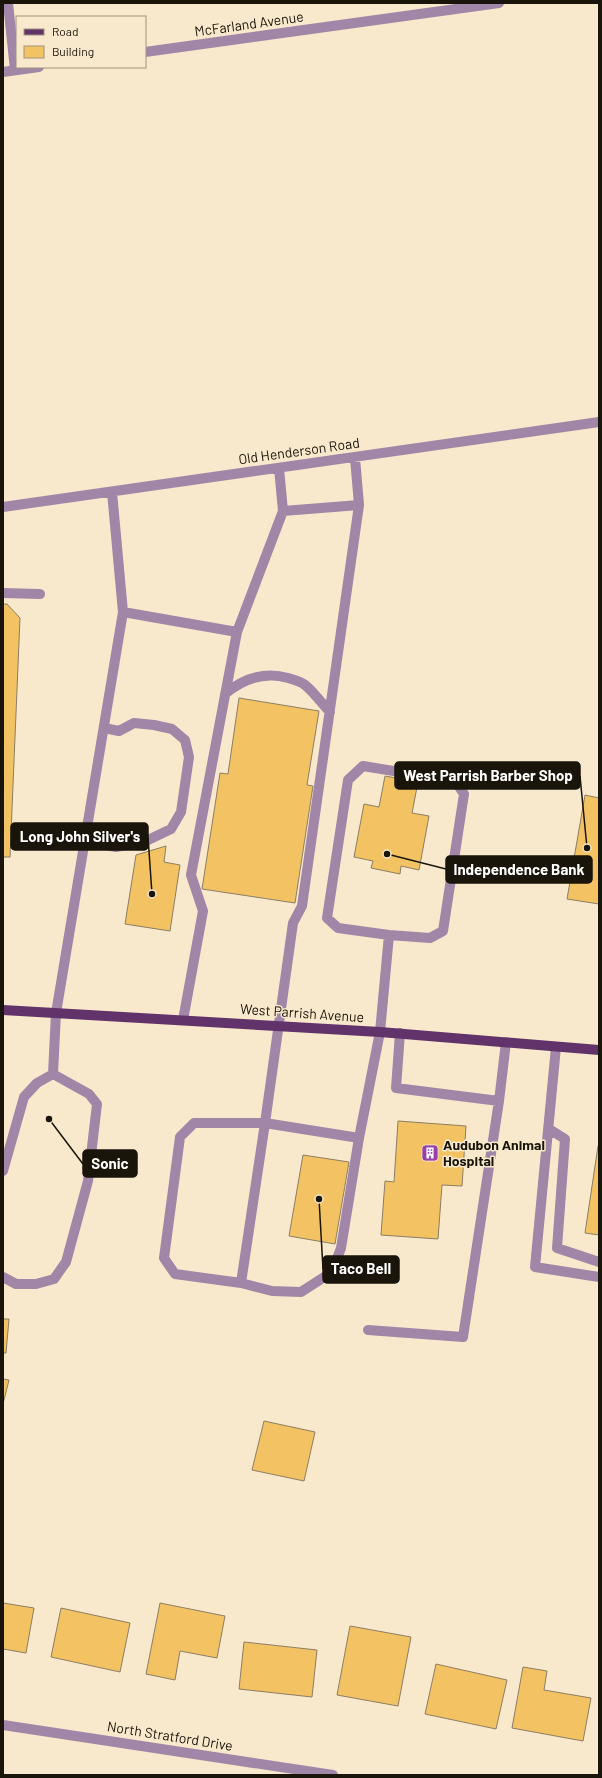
<svg xmlns="http://www.w3.org/2000/svg" width="602" height="1778" font-family="Barlow,sans-serif">
<rect width="100%" height="100%" fill="#f9e9cc"/>
<path fill="#f3c262" stroke="#8c7e64" d="M 3,604 L 7,604 L 20,618 L 10,857 L 3,857 Z
M 239,698 L 319,711 L 307,785 L 313,786 L 295,903 L 202,889 L 220,773 L 228,774 Z
M 385,776 L 418,782 L 412,813 L 429,816 L 419,870 L 401,866 L 400,874 L 371,868 L 373,861 L 354,857 L 364,804 L 379,807 Z
M 585,795 L 599,798 L 599,904 L 567,899 Z
M 166,846 L 164,862 L 180,865 L 170,931 L 125,924 L 136,855 Z
M 398,1121 L 466,1126 L 462,1186 L 442,1185 L 438,1239 L 381,1235 L 385,1181 L 394,1182 Z
M 598,1146 L 599,1146 L 599,1235 L 585,1233 Z
M 303,1155 L 349,1162 L 335,1244 L 289,1236 Z
M 3,1319 L 9,1319 L 6,1353 L 3,1353 Z
M 3,1379 L 9,1380 L 3,1404 Z
M 264,1421 L 315,1432 L 304,1481 L 252,1470 Z
M 3,1603 L 34,1608 L 26,1653 L 3,1649 Z
M 160,1603 L 225,1616 L 217,1658 L 180,1651 L 175,1680 L 146,1674 Z
M 61,1608 L 130,1623 L 120,1672 L 51,1657 Z
M 350,1626 L 411,1637 L 398,1706 L 337,1695 Z
M 244,1642 L 317,1650 L 312,1697 L 239,1689 Z
M 436,1664 L 507,1680 L 496,1729 L 425,1714 Z
M 523,1667 L 547,1671 L 544,1690 L 591,1698 L 583,1741 L 512,1728 Z"/>
<g fill="none" stroke-linecap="round" stroke-linejoin="round">
<path stroke="#a186a7" stroke-width="10" d="M 8,3 L 15,70
M 145,52 L 499,3
M 3,72 L 39,67
M 355,458 L 359,505 L 302,906 L 293,923 L 265,1123 L 194,1123 L 180,1137 L 164,1258 L 175,1274 L 241,1283 L 265,1123 L 359,1138
M 3,507 L 599,422
M 283,511 L 359,505
M 3,593 L 40,594
M 123,612 L 237,632
M 225,694 C 243,679 264,671 288,678 C 294,680 300,681 305,685 C 314,692 322,704 330,712
M 85,841 L 116,847 L 146,841 L 171,829 L 181,812 L 189,757 L 185,740 L 172,729 L 154,725 L 134,723 L 119,731 L 104,728
M 183,1020 L 203,911 L 191,875 L 237,632 L 283,511 L 279,468
M 400,1033 L 396,1088 L 499,1101
M 556,1047 L 535,1267 L 599,1277
M 53,1074 L 56,1013 L 123,612 L 112,492
M 549,1129 L 565,1139 L 557,1248 L 599,1262
M 3,1171 L 24,1097 L 37,1083 L 53,1074
M 3,1277 L 16,1284 L 36,1284 L 54,1279 L 66,1262 L 88,1181 L 97,1104 L 89,1094 L 53,1074
M 241,1283 L 272,1291 L 301,1292 L 332,1272 L 341,1248 L 359,1138 L 380,1032 L 389,935 L 430,938 L 443,931 L 464,794 L 455,781 L 363,766 L 348,780 L 327,918 L 338,928 L 389,935
M 368,1330 L 463,1337 L 499,1101 L 506,1042
M 3,1725 L 333,1775"/>
<path stroke="#62326b" stroke-width="10" d="M 3,1010 L 380,1032 L 599,1050"/>
</g>
<defs>
<g id="building-square" transform="scale(0.9)"><rect x="-9" y="-9" width="18" height="18" rx="4" fill="#983faa" stroke="#f9e9cc"/><path d="M-4-6H4V6H1V3H-1V6H-4ZM-2.5-4.3h1.7v1.8h-1.7ZM.8-4.3h1.7v1.8H.8ZM-2.5-1h1.7V.8h-1.7ZM.8-1h1.7V.8H.8Z" fill="#fff"/></g>
</defs>
<g fill-rule="evenodd">
<use href="#building-square" x="430" y="1153"/>
</g>
<g text-anchor="middle" stroke-width="3" stroke-linejoin="round" paint-order="stroke">
<g font-size="14" fill="#1a150a" stroke="#f9e9cc">
<text transform="translate(249 24) rotate(-8)" y="5">McFarland Avenue</text>
<text transform="translate(299 451) rotate(-8)" y="5">Old Henderson Road</text>
<text transform="translate(302 1013) rotate(4)" y="5">West Parrish Avenue</text>
<text transform="translate(170 1736) rotate(9)" y="5">North Stratford Drive</text>
</g>
<g font-size="14" font-weight="bold" fill="#1a150a" stroke="#f9e9cc" text-anchor="start">
<text x="443" y="1150">Audubon Animal<tspan x="443" dy="16">Hospital</tspan></text>
</g>
</g>
<path fill="none" stroke="#1a150a" stroke-width="1.5" d="M587 848L580 776M152 894L148 837M387 854L446 869M49 1119L83 1164M319 1199L323 1269"/>
<g fill="#1a150a" stroke="#f9e9cc" stroke-width="1.5">
<circle cx="587" cy="848" r="4"/>
<circle cx="152" cy="894" r="4"/>
<circle cx="387" cy="854" r="4"/>
<circle cx="49" cy="1119" r="4"/>
<circle cx="319" cy="1199" r="4"/>
</g>
<g fill="#1a150a" stroke="#1a150a" stroke-width="1.5">
<rect x="395" y="762" width="185" height="27" rx="4"/>
<rect x="11" y="823" width="137" height="27" rx="4"/>
<rect x="446" y="856" width="146" height="27" rx="4"/>
<rect x="83" y="1150" width="54" height="27" rx="4"/>
<rect x="323" y="1256" width="76" height="27" rx="4"/>
</g>
<g font-size="15" text-anchor="middle" font-weight="bold" fill="#fff">
<text x="488" y="781">West Parrish Barber Shop</text>
<text x="80" y="842">Long John Silver's</text>
<text x="519" y="875">Independence Bank</text>
<text x="110" y="1169">Sonic</text>
<text x="361" y="1274">Taco Bell</text>
</g>
<rect width="602" height="1778" fill="none" stroke="#1a150a" stroke-width="8"/>
<rect x="16" y="16" width="130" height="52" fill="#f9e9cc" stroke="#a0947e"/>
<rect x="24" y="29" width="20" height="6" fill="#62326b" stroke="#a0947e"/>
<text x="52" y="36" font-size="12" fill="#1a150a">Road</text>
<rect x="24" y="46" width="20" height="12" fill="#f3c262" stroke="#a0947e"/>
<text x="52" y="56" font-size="12" fill="#1a150a">Building</text>
</svg>
